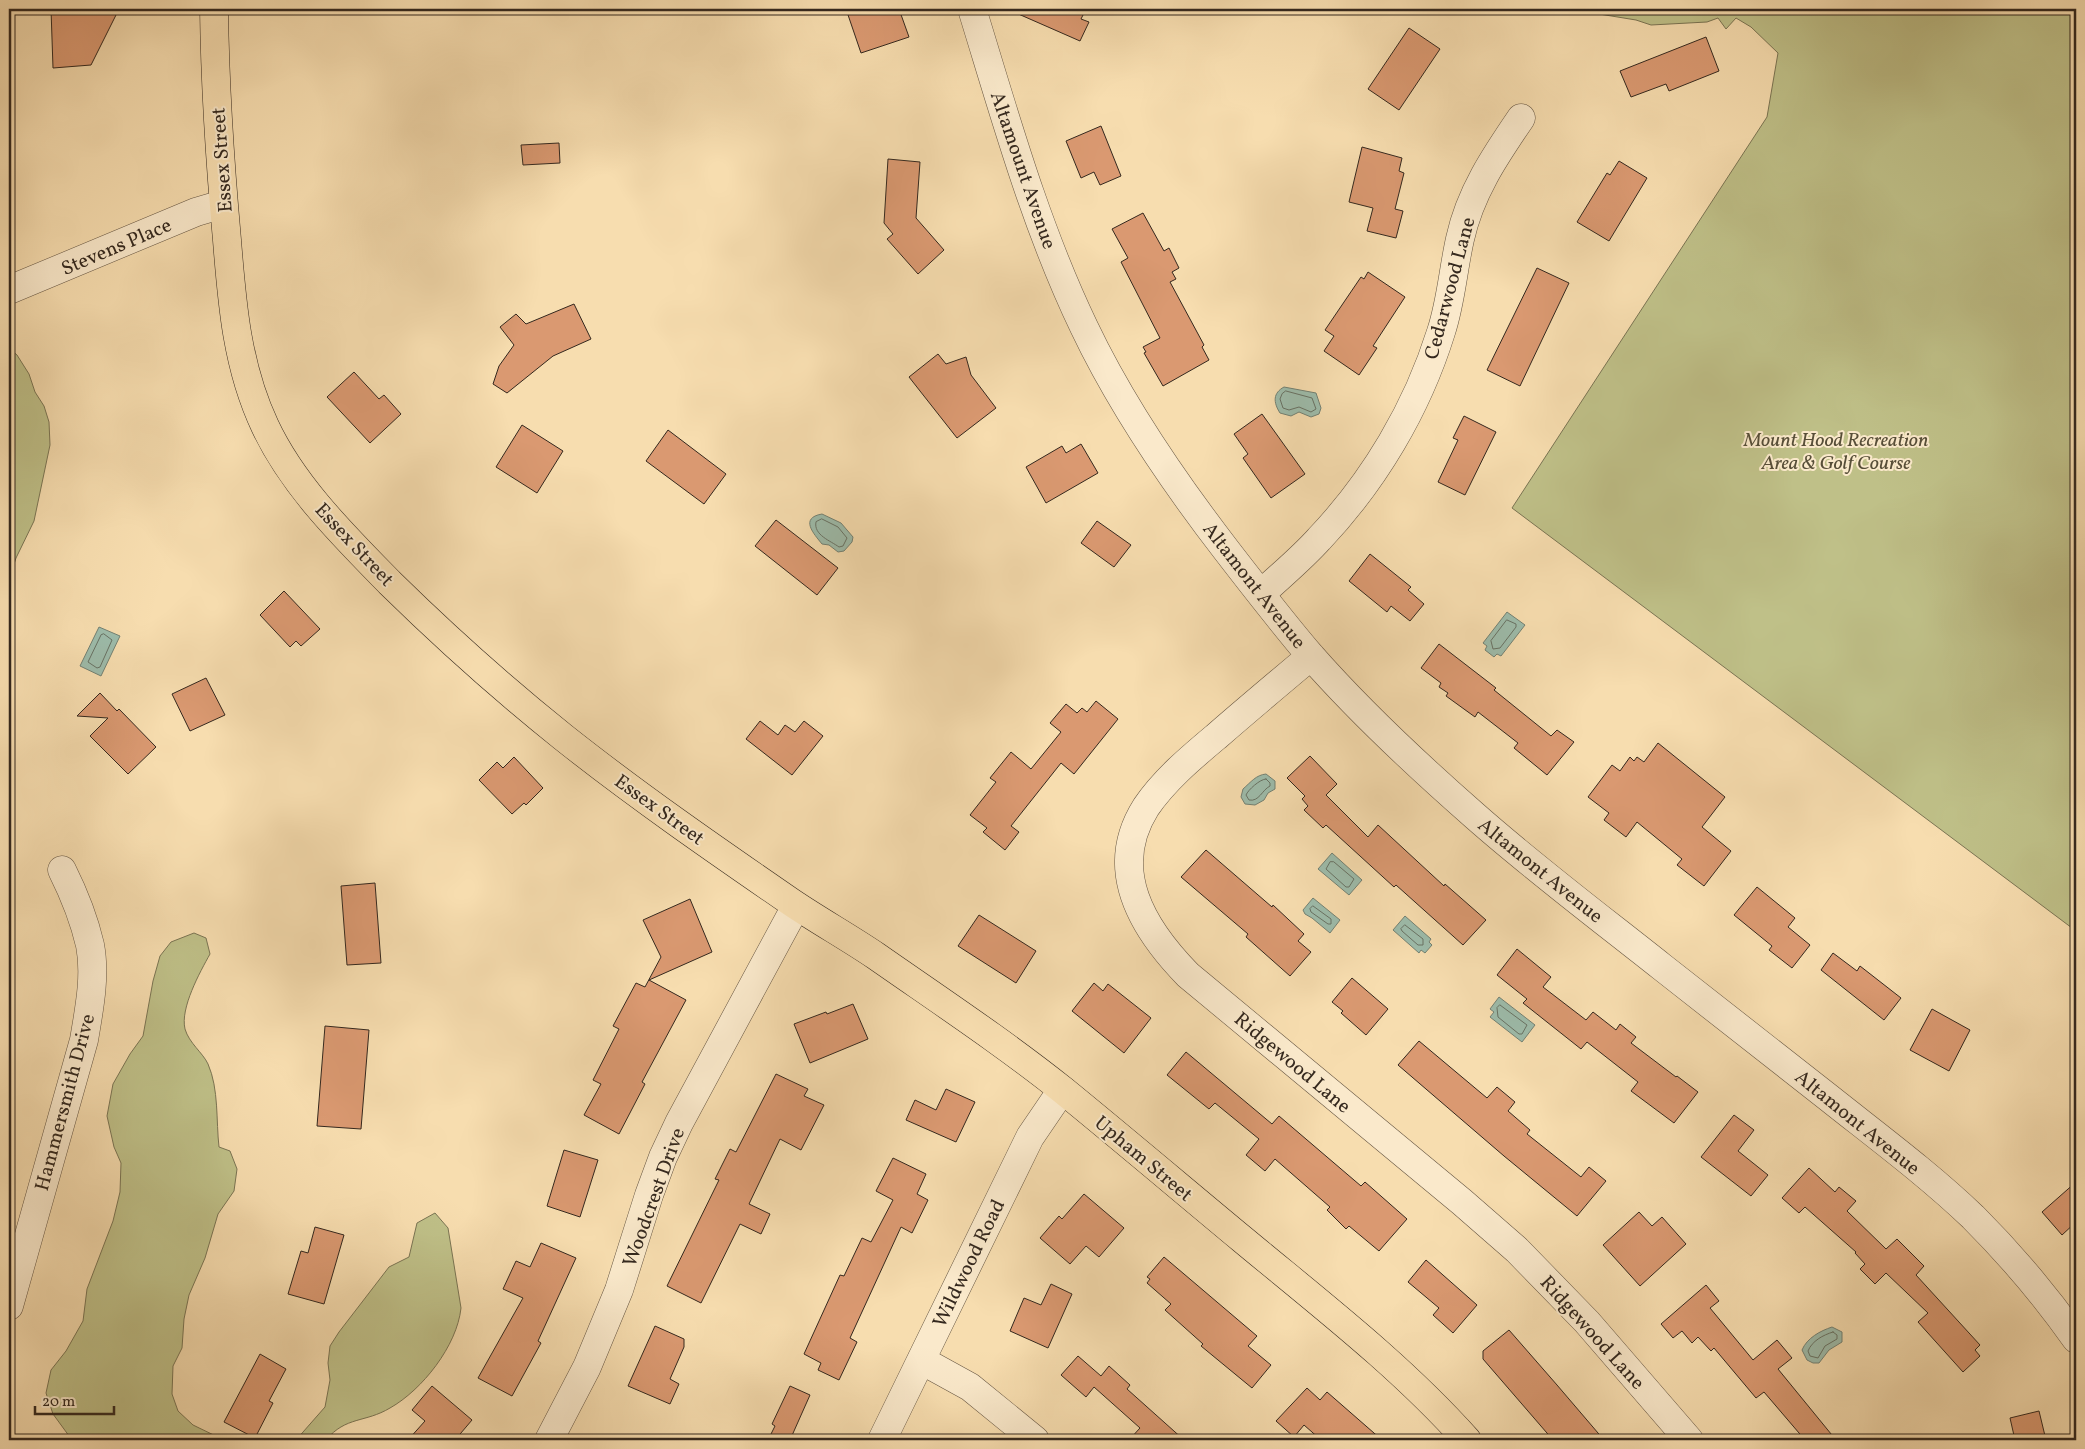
<svg xmlns="http://www.w3.org/2000/svg" width="2085" height="1449" font-family="Vollkorn,serif">
<rect width="100%" height="100%" fill="#f7ddaf"/>
<filter id="stains"><feTurbulence type="fractalNoise" baseFrequency=".004" numOctaves="4"/><feColorMatrix values="0 0 0 0 .2 0 0 0 0 .09 0 0 0 0 .02 0 0 0 .5 -.17"/></filter>
<radialGradient id="worn" r=".72"><stop offset=".6" stop-color="#630" stop-opacity="0"/><stop offset="1" stop-color="#630" stop-opacity=".3"/></radialGradient>
<path fill="#bfc088" stroke="#7a7453" d="M 1586,9 L 2076,9 L 2076,931 L 1512,508 L 1767,117 L 1778,53 L 1751,27 L 1736,18 L 1726,29 L 1718,18 L 1707,22 L 1651,25 L 1636,20 L 1593,13 Z
M 9,348 L 17,355 L 29,374 L 35,392 L 44,406 L 49,422 L 50,445 L 34,521 L 16,558 L 9,580 Z
M 194,933 L 206,938 L 210,954 C 200,972 180,1008 185,1029 C 189,1043 203,1053 208,1064 C 219,1089 216,1121 219,1147 L 230,1151 L 237,1169 L 234,1191 L 218,1214 L 205,1258 L 189,1295 L 184,1319 L 182,1348 L 173,1366 L 172,1394 L 178,1411 L 193,1425 L 224,1440 L 72,1440 L 53,1414 L 46,1393 L 51,1370 L 66,1351 L 83,1321 L 87,1289 L 113,1221 L 120,1192 L 121,1163 L 114,1147 L 107,1116 L 113,1084 L 130,1054 L 143,1036 L 153,981 L 160,956 L 171,942 Z
M 435,1213 L 448,1228 L 461,1308 C 457,1346 422,1390 390,1408 C 365,1423 346,1416 326,1440 L 296,1440 L 325,1407 L 330,1380 L 328,1363 L 330,1346 L 339,1332 L 389,1267 L 409,1257 L 417,1223 Z"/>
<path fill="#9dbcab" stroke="#738173" d="M 1284,387 L 1316,393 L 1321,408 L 1319,414 L 1311,417 L 1299,412 L 1291,416 L 1280,413 C 1273,402 1273,393 1284,387 Z
M 822,514 L 841,523 L 853,537 L 852,542 L 844,551 L 838,552 L 829,545 L 822,544 C 814,534 799,518 822,514 Z
M 1507,612 L 1525,625 L 1501,656 L 1497,654 L 1494,657 L 1485,650 L 1487,646 L 1483,643 Z
M 99,627 L 120,636 L 101,676 L 80,666 Z
M 1266,774 L 1275,781 L 1275,789 L 1268,793 L 1264,800 L 1255,805 L 1245,804 L 1241,797 L 1243,789 C 1251,782 1256,775 1266,774 Z
M 1332,853 L 1362,880 L 1349,895 L 1318,869 Z
M 1313,898 L 1340,920 L 1330,933 L 1312,918 L 1305,914 L 1303,910 Z
M 1405,916 L 1431,939 L 1429,942 L 1432,945 L 1425,953 L 1421,950 L 1419,953 L 1393,930 Z
M 1499,997 L 1535,1025 L 1522,1042 L 1490,1017 L 1494,1012 L 1490,1009 Z
M 1832,1327 L 1842,1332 L 1842,1342 L 1829,1350 L 1819,1363 L 1813,1363 L 1807,1360 L 1802,1350 C 1807,1338 1820,1331 1832,1327 Z"/>
<g fill="none" stroke-linecap="round" stroke-linejoin="round">
<path stroke="#687264" stroke-width="1" d="M 1286,391 L 1312,398 L 1316,409 L 1311,412 L 1299,407 L 1289,410 L 1283,408 L 1280,399 L 1282,394 Z
M 822,519 L 838,527 L 847,538 L 843,546 L 839,547 C 831,541 813,535 816,522 Z
M 1507,620 L 1516,624 L 1516,627 L 1500,648 L 1493,649 L 1491,641 Z
M 104,634 L 112,640 L 100,667 L 97,668 L 88,662 L 101,635 Z
M 1266,779 L 1270,783 L 1270,786 C 1262,790 1259,802 1249,800 L 1246,795 C 1248,790 1260,779 1266,779 Z
M 1334,862 L 1354,879 L 1349,887 L 1346,887 L 1326,869 L 1330,862 Z
M 1313,906 L 1331,919 L 1331,924 L 1328,924 L 1311,912 L 1310,909 Z
M 1405,925 L 1423,939 L 1423,945 L 1418,945 L 1402,931 L 1401,929 Z
M 1500,1005 L 1527,1025 L 1522,1034 L 1519,1034 L 1498,1017 L 1497,1008 Z
M 1833,1332 L 1837,1335 L 1837,1339 L 1825,1346 L 1818,1358 L 1810,1356 L 1808,1351 C 1812,1341 1823,1335 1833,1332 Z"/>
</g>
<path fill="#da9971" stroke="#34281e" d="M 51,9 L 119,9 L 91,65 L 53,68 Z
M 846,9 L 899,9 L 909,37 L 861,53 Z
M 1007,9 L 1086,9 L 1081,19 L 1089,22 L 1080,41 Z
M 1409,28 L 1440,49 L 1399,110 L 1368,89 Z
M 1706,37 L 1719,71 L 1669,91 L 1666,84 L 1631,97 L 1620,71 Z
M 1101,126 L 1121,176 L 1100,185 L 1094,172 L 1081,178 L 1066,141 Z
M 559,143 L 560,163 L 523,165 L 521,145 Z
M 1362,147 L 1402,158 L 1399,171 L 1404,173 L 1395,209 L 1403,211 L 1396,238 L 1367,231 L 1373,208 L 1349,202 Z
M 888,159 L 920,162 L 916,218 L 944,250 L 918,274 L 887,239 L 893,234 L 884,223 Z
M 1619,161 L 1647,178 L 1609,241 L 1577,222 L 1607,173 L 1610,175 Z
M 1143,213 L 1164,251 L 1169,248 L 1179,268 L 1172,272 L 1176,279 L 1170,282 L 1204,345 L 1202,347 L 1209,360 L 1163,386 L 1144,353 L 1146,352 L 1143,347 L 1160,338 L 1121,262 L 1128,258 L 1112,229 Z
M 1537,268 L 1569,283 L 1520,386 L 1487,370 Z
M 1368,272 L 1405,297 L 1373,346 L 1377,348 L 1359,375 L 1324,351 L 1334,336 L 1325,330 L 1361,277 L 1364,279 Z
M 574,304 L 591,339 L 553,356 L 507,393 L 493,384 L 499,366 L 514,345 L 500,327 L 516,314 L 526,324 Z
M 938,354 L 946,364 L 966,357 L 971,375 L 996,408 L 957,438 L 909,377 Z
M 354,372 L 379,399 L 384,395 L 401,414 L 370,443 L 327,397 Z
M 1262,414 L 1305,474 L 1271,498 L 1243,458 L 1248,454 L 1234,434 Z
M 1464,416 L 1496,432 L 1465,495 L 1438,482 L 1458,440 L 1453,438 Z
M 522,425 L 563,451 L 537,493 L 496,467 Z
M 668,430 L 726,474 L 704,504 L 646,461 Z
M 1081,444 L 1098,473 L 1046,503 L 1026,467 L 1062,446 L 1066,453 Z
M 776,520 L 838,568 L 817,595 L 755,546 Z
M 1097,521 L 1131,545 L 1114,567 L 1081,543 Z
M 1370,554 L 1411,587 L 1408,590 L 1424,604 L 1410,621 L 1391,606 L 1387,612 L 1349,581 Z
M 284,591 L 320,629 L 301,646 L 296,641 L 290,647 L 260,615 Z
M 1439,644 L 1496,688 L 1494,690 L 1551,736 L 1557,730 L 1574,742 L 1547,775 L 1514,748 L 1518,743 L 1478,712 L 1475,717 L 1446,696 L 1448,693 L 1439,687 L 1441,683 L 1421,668 Z
M 206,678 L 225,715 L 190,731 L 172,694 Z
M 100,693 L 117,711 L 119,709 L 156,747 L 128,774 L 90,736 L 108,718 L 77,716 Z
M 1096,701 L 1118,719 L 1074,774 L 1061,763 L 1011,826 L 1019,832 L 1005,850 L 983,832 L 987,828 L 970,815 L 996,782 L 990,778 L 1011,752 L 1031,769 L 1061,732 L 1050,723 L 1066,704 L 1077,713 L 1082,708 L 1087,712 Z
M 760,721 L 778,735 L 785,725 L 795,732 L 804,721 L 823,736 L 792,775 L 746,739 Z
M 1658,743 L 1725,797 L 1702,827 L 1731,851 L 1704,886 L 1677,865 L 1682,859 L 1637,822 L 1626,837 L 1604,820 L 1609,813 L 1588,797 L 1612,765 L 1620,771 L 1630,757 L 1634,761 L 1637,757 L 1644,762 Z
M 1310,756 L 1337,784 L 1326,795 L 1368,837 L 1378,825 L 1444,886 L 1445,884 L 1486,920 L 1463,945 L 1396,885 L 1394,887 L 1326,825 L 1323,828 L 1304,810 L 1308,806 L 1302,799 L 1305,796 L 1287,778 Z
M 514,757 L 543,788 L 526,805 L 524,803 L 512,814 L 479,780 L 497,762 L 503,768 Z
M 1206,850 L 1272,907 L 1273,905 L 1304,934 L 1298,941 L 1311,952 L 1290,976 L 1246,937 L 1248,934 L 1181,877 Z
M 375,883 L 381,963 L 347,965 L 341,886 Z
M 1757,887 L 1795,918 L 1788,927 L 1810,945 L 1792,968 L 1769,950 L 1772,946 L 1734,915 Z
M 690,899 L 712,952 L 649,980 L 686,1000 L 642,1082 L 645,1084 L 619,1134 L 584,1115 L 601,1084 L 593,1080 L 619,1029 L 613,1026 L 636,983 L 645,987 L 661,957 L 643,920 Z
M 979,915 L 1036,951 L 1016,983 L 958,946 Z
M 1517,949 L 1551,977 L 1543,987 L 1586,1020 L 1593,1012 L 1616,1030 L 1620,1024 L 1636,1037 L 1631,1043 L 1676,1077 L 1677,1076 L 1698,1092 L 1674,1123 L 1631,1091 L 1638,1082 L 1587,1042 L 1581,1049 L 1523,1003 L 1527,999 L 1497,975 Z
M 1833,953 L 1857,971 L 1860,966 L 1901,998 L 1884,1020 L 1821,970 Z
M 1352,978 L 1388,1009 L 1366,1035 L 1341,1013 L 1343,1011 L 1332,1002 Z
M 1094,983 L 1103,991 L 1108,984 L 1151,1018 L 1124,1053 L 1072,1011 Z
M 853,1004 L 868,1039 L 810,1063 L 794,1024 L 826,1012 L 827,1014 Z
M 1932,1009 L 1970,1030 L 1949,1071 L 1910,1050 Z
M 325,1026 L 369,1030 L 361,1129 L 317,1126 Z
M 1419,1041 L 1487,1098 L 1497,1087 L 1515,1102 L 1508,1111 L 1530,1130 L 1527,1134 L 1581,1177 L 1589,1167 L 1606,1181 L 1577,1216 L 1504,1156 L 1398,1065 Z
M 1186,1052 L 1272,1124 L 1279,1116 L 1361,1186 L 1365,1182 L 1407,1219 L 1379,1251 L 1349,1226 L 1346,1229 L 1327,1210 L 1330,1207 L 1275,1159 L 1265,1171 L 1246,1155 L 1259,1139 L 1215,1103 L 1209,1109 L 1167,1075 Z
M 776,1074 L 808,1089 L 804,1096 L 824,1105 L 801,1150 L 780,1139 L 749,1204 L 770,1214 L 761,1234 L 740,1224 L 701,1303 L 667,1286 L 719,1180 L 715,1179 L 730,1149 L 736,1152 Z
M 946,1089 L 975,1102 L 956,1142 L 906,1120 L 915,1100 L 936,1110 Z
M 1734,1115 L 1754,1130 L 1738,1151 L 1768,1175 L 1751,1196 L 1701,1157 Z
M 564,1150 L 598,1160 L 580,1217 L 547,1206 Z
M 893,1158 L 926,1174 L 917,1194 L 928,1200 L 912,1233 L 901,1227 L 850,1338 L 857,1342 L 839,1380 L 818,1370 L 821,1363 L 804,1354 L 840,1275 L 844,1276 L 862,1238 L 871,1242 L 893,1200 L 876,1191 Z
M 1809,1168 L 1835,1192 L 1839,1187 L 1856,1201 L 1847,1211 L 1886,1249 L 1897,1239 L 1924,1266 L 1916,1275 L 1980,1345 L 1975,1350 L 1980,1356 L 1963,1372 L 1918,1322 L 1928,1313 L 1886,1273 L 1875,1284 L 1860,1269 L 1865,1264 L 1855,1253 L 1856,1252 L 1805,1207 L 1799,1213 L 1782,1198 Z
M 2076,1182 L 2076,1222 L 2062,1235 L 2042,1212 Z
M 1084,1194 L 1124,1228 L 1099,1257 L 1086,1246 L 1070,1264 L 1040,1238 L 1059,1216 L 1062,1219 Z
M 1639,1212 L 1652,1226 L 1662,1217 L 1686,1244 L 1640,1286 L 1603,1245 Z
M 315,1227 L 344,1235 L 324,1304 L 288,1294 L 301,1251 L 308,1253 Z
M 541,1243 L 576,1258 L 538,1341 L 541,1343 L 512,1396 L 478,1378 L 523,1298 L 503,1289 L 516,1261 L 530,1267 Z
M 1164,1257 L 1257,1336 L 1248,1346 L 1271,1365 L 1252,1388 L 1201,1346 L 1203,1344 L 1165,1310 L 1171,1304 L 1147,1283 L 1150,1279 L 1147,1277 Z
M 1426,1260 L 1477,1305 L 1453,1333 L 1433,1315 L 1439,1308 L 1408,1282 Z
M 1051,1284 L 1072,1294 L 1048,1348 L 1010,1331 L 1024,1298 L 1041,1305 Z
M 1706,1285 L 1719,1301 L 1710,1308 L 1753,1360 L 1777,1340 L 1792,1358 L 1778,1369 L 1836,1440 L 1805,1440 L 1764,1392 L 1756,1398 L 1714,1348 L 1711,1351 L 1698,1337 L 1692,1343 L 1682,1331 L 1673,1338 L 1661,1324 Z
M 655,1326 L 684,1339 L 684,1347 L 670,1379 L 679,1384 L 670,1404 L 628,1386 Z
M 1509,1330 L 1557,1385 L 1604,1440 L 1553,1440 L 1483,1359 L 1483,1351 Z
M 260,1354 L 286,1369 L 269,1401 L 273,1403 L 255,1438 L 224,1422 Z
M 1078,1356 L 1101,1376 L 1109,1366 L 1130,1385 L 1127,1389 L 1184,1440 L 1129,1440 L 1140,1428 L 1094,1387 L 1086,1397 L 1061,1375 Z
M 432,1386 L 472,1420 L 455,1440 L 408,1440 L 425,1421 L 412,1410 Z
M 790,1386 L 810,1395 L 790,1440 L 768,1440 L 775,1426 L 772,1424 Z
M 1307,1388 L 1320,1400 L 1327,1392 L 1382,1440 L 1321,1440 L 1304,1425 L 1294,1437 L 1276,1421 Z
M 2039,1411 L 2046,1440 L 2015,1440 L 2010,1418 Z"/>
<g fill="none" stroke-linecap="round" stroke-linejoin="round">
<g stroke="#655542" stroke-width="29">
<path id="minor" d="M 972,9 C 1005,116 1035,225 1084,327 C 1122,407 1173,481 1227,551 C 1254,586 1281,621 1310,655 C 1360,712 1418,766 1475,816 C 1535,869 1599,917 1662,967 C 1717,1010 1773,1054 1829,1098 C 1878,1137 1928,1174 1973,1217 C 2011,1255 2045,1295 2076,1339
M 9,290 L 196,212 L 223,204
M 1261,594 C 1280,576 1301,559 1319,539 C 1374,481 1417,409 1441,332 C 1451,302 1453,270 1460,239 C 1470,193 1495,156 1521,118
M 1311,656 C 1280,682 1249,708 1218,735 C 1193,756 1165,779 1146,807 C 1106,870 1143,929 1188,975 L 1462,1202 L 1517,1250 L 1587,1322 L 1689,1440
M 9,1306 L 84,1040 C 89,1010 96,976 90,945 C 84,919 74,894 62,870
M 921,1360 L 970,1387 L 1035,1440
M 549,1440 L 587,1367 L 619,1290 L 649,1195 L 663,1157 L 679,1123 L 796,906
M 882,1440 L 1030,1137 L 1062,1090"/>
</g>
<g stroke="#34281e" stroke-width="29">
<path id="major" d="M 214,9 C 215,86 220,163 227,240 C 232,304 237,367 265,426 C 293,486 344,536 390,583 C 445,637 503,689 563,737 C 636,795 714,849 791,902 C 819,921 848,937 876,956 C 939,1000 1004,1043 1064,1091 C 1124,1140 1183,1190 1242,1239 C 1319,1303 1400,1365 1467,1440"/>
</g>
<use href="#minor" stroke="#fae9cb" stroke-width="28"/>
<use href="#major" stroke="#f7ddaf" stroke-width="28"/>
</g>
<g text-anchor="middle" stroke-width="4" stroke-linejoin="round" paint-order="stroke">
<g font-size="20" fill="#34281e" stroke="#fae9cb">
<text transform="translate(221 160) rotate(-94)" y="7">Essex Street</text>
<text transform="translate(1024 170) rotate(71)" y="7">Altamount Avenue</text>
<text transform="translate(116 246) rotate(-23)" y="7">Stevens Place</text>
<text transform="translate(1449 288) rotate(-75)" y="7">Cedarwood Lane</text>
<text transform="translate(355 544) rotate(47)" y="7">Essex Street</text>
<text transform="translate(1255 585) rotate(52)" y="7">Altamont Avenue</text>
<text transform="translate(660 809) rotate(36)" y="7">Essex Street</text>
<text transform="translate(1541 870) rotate(39)" y="7">Altamont Avenue</text>
<text transform="translate(1293 1062) rotate(40)" y="7">Ridgewood Lane</text>
<text transform="translate(64 1102) rotate(-75)" y="7">Hammersmith Drive</text>
<text transform="translate(1858 1122) rotate(39)" y="7">Altamont Avenue</text>
<text transform="translate(1144 1158) rotate(40)" y="7">Upham Street</text>
<text transform="translate(653 1197) rotate(-70)" y="7">Woodcrest Drive</text>
<text transform="translate(968 1263) rotate(-64)" y="7">Wildwood Road</text>
<text transform="translate(1593 1332) rotate(48)" y="7">Ridgewood Lane</text>
</g>
<g font-size="20" font-style="italic" fill="#574e38" stroke="#fae9cb">
<text x="1836" y="446">Mount Hood Recreation<tspan x="1836" dy="23">Area &amp; Golf Course</tspan></text>
</g>
</g>
<rect width="2085" height="1449" fill="none" stroke="#f7ddaf" stroke-width="30"/>
<rect x="10" y="10" width="2065" height="1429" fill="none" stroke="#34281e" stroke-width="2.5"/>
<rect x="15" y="15" width="2055" height="1419" fill="none" stroke="#34281e"/>
<path d="M35 1406v8h79v-8" fill="none" stroke="#34281e" stroke-width="2.5"/>
<text x="42" y="1406" font-size="15" fill="#34281e" stroke="#fae9cb" stroke-width="4" paint-order="stroke">20 m</text>
<rect width="100%" height="100%" filter="url(#stains)"/>
<rect width="100%" height="100%" fill="url(#worn)"/>
</svg>
